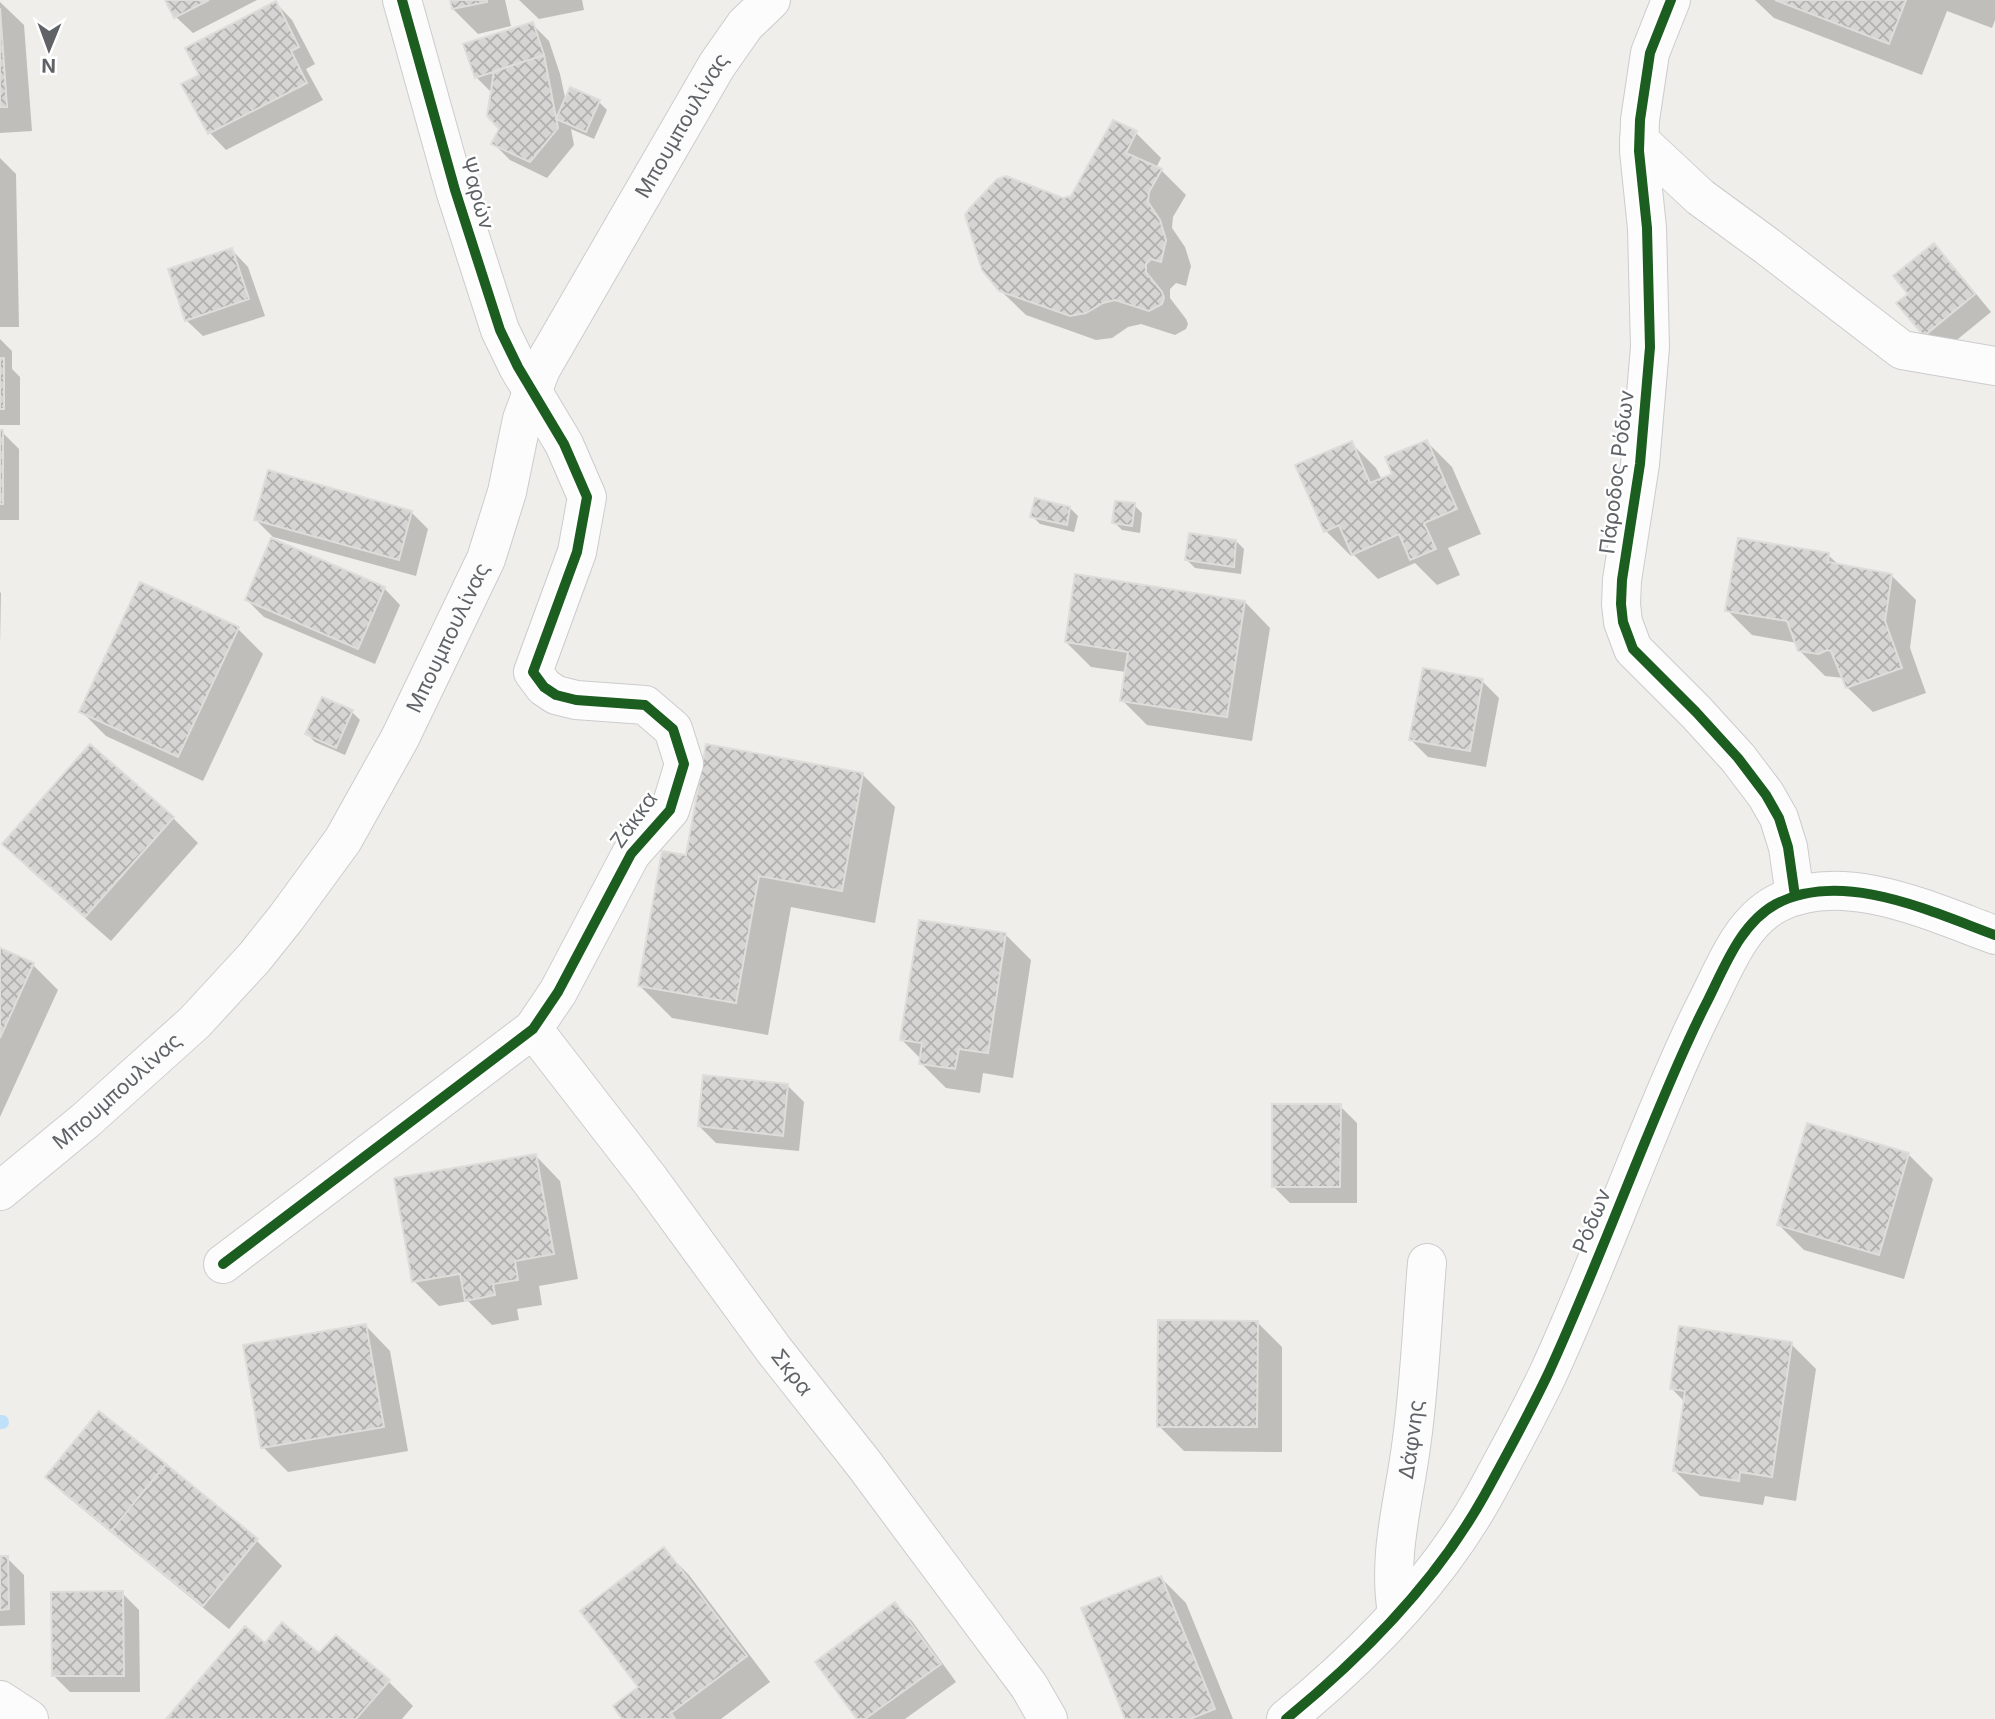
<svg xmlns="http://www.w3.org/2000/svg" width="1995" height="1719" font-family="Inter,sans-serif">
<defs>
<pattern id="building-cross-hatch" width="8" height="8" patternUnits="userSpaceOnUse" patternTransform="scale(1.75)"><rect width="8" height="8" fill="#d6d5d3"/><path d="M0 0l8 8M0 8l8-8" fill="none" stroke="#b1b0af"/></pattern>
</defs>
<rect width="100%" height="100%" fill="#efeeea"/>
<path fill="#0003" d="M 167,0 L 257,0 L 193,33 L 176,17 Z
M 451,0 L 505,0 L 511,26 L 478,34 L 453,9 Z
M 519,0 L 582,0 L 584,10 L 539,19 Z
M 1755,0 L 1995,0 L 1995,20 L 1992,28 L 1947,11 L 1922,75 L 1774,18 Z
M 0,2 L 24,25 L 32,131 L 0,133 Z
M 276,3 L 292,20 L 315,64 L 306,69 L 323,100 L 226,150 L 210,133 L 201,75 Z
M 532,24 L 549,41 L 560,74 L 566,102 L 599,102 L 607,110 L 594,139 L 571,129 L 574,145 L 547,178 L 510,160 L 493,143 L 501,129 L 492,93 L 476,77 Z
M 1136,133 L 1161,158 L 1156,168 L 1161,170 L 1186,195 L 1173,217 L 1172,228 L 1185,247 L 1191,266 L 1186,286 L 1176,283 L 1170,289 L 1170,298 L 1186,319 L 1188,324 L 1186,329 L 1175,335 L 1141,324 L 1128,327 L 1112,338 L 1096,340 L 1026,315 L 1000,290 L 1063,200 L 1072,198 Z
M 0,158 L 16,174 L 19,327 L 0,327 Z
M 1934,245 L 1950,262 L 1991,312 L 1942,352 L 1925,335 L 1910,294 Z
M 232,250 L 248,267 L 265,316 L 203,336 L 186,320 Z
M 0,339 L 12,351 L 12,369 L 20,377 L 20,425 L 0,425 Z
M 0,432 L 2,432 L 19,449 L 19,520 L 0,520 Z
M 1427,442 L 1452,467 L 1481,534 L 1448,548 L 1460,575 L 1437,585 L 1415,563 L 1378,579 L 1354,555 L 1351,556 L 1326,531 L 1351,443 L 1376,468 L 1382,480 L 1394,475 Z
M 1134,505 L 1142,513 L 1140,533 L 1122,530 L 1114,522 Z
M 1070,508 L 1078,516 L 1074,532 L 1040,524 L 1032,516 Z
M 411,512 L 428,529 L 416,576 L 273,537 L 256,520 Z
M 1236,541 L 1244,549 L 1241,574 L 1195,568 L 1187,560 Z
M 1828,555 L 1840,566 L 1891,575 L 1916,600 L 1910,648 L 1926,693 L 1873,712 L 1847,687 L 1844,678 L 1825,676 L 1799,650 L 1797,643 L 1752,635 L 1727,610 Z
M 384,588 L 400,605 L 375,664 L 264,617 L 247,600 Z
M 0,592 L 1,593 L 0,645 Z
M 1245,602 L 1270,628 L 1252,741 L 1147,725 L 1122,700 L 1126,672 L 1091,667 L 1066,642 Z
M 238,629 L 263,654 L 203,781 L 106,736 L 81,711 Z
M 1482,681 L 1499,698 L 1486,767 L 1428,757 L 1411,740 Z
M 352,712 L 360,720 L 345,755 L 315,742 L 307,734 Z
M 862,774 L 895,807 L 875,923 L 791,907 L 768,1035 L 672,1018 L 640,986 L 688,857 Z
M 173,818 L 198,843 L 111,941 L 29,869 L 4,844 Z
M 1006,935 L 1031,960 L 1013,1078 L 983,1073 L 980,1093 L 946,1088 L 921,1063 L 922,1060 L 902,1040 Z
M 0,950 L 33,965 L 58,990 L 0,1117 Z
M 788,1086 L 804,1102 L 799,1151 L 716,1143 L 699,1126 Z
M 1340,1106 L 1357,1123 L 1357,1203 L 1290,1203 L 1273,1186 Z
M 1908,1154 L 1933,1179 L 1904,1279 L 1804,1250 L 1779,1225 Z
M 535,1155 L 560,1181 L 578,1279 L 539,1286 L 542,1305 L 517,1309 L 519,1320 L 492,1325 L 468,1301 L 439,1306 L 414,1281 Z
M 1257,1322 L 1282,1347 L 1282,1452 L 1184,1451 L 1159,1426 Z
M 365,1325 L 390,1351 L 408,1451 L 288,1472 L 263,1447 Z
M 1791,1344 L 1816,1369 L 1796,1501 L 1765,1496 L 1763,1505 L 1700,1496 L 1675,1471 L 1685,1402 L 1671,1388 Z
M 166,1467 L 257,1541 L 282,1566 L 229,1629 L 64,1494 L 47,1477 Z
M 664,1550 L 689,1575 L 770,1682 L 721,1719 L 625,1719 L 641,1687 Z
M 0,1558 L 7,1558 L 24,1575 L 25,1625 L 0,1626 Z
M 1161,1578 L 1186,1603 L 1233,1719 L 1127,1719 Z
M 122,1593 L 139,1610 L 140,1692 L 70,1692 L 54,1676 Z
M 895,1605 L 912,1621 L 956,1682 L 905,1719 L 859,1719 Z
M 265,1645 L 320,1656 L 388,1681 L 413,1706 L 402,1719 L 168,1719 Z"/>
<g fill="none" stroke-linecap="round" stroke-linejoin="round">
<path stroke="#bfe0f9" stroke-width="14" d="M 0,1422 L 2,1422"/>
</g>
<path fill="url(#building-cross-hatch)" stroke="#deddd9" stroke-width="2" d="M 165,0 L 209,0 L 174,18 Z
M 450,0 L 487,0 L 487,2 L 452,9 Z
M 1775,0 L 1906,0 L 1889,44 Z
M 276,1 L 299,47 L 291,51 L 307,83 L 208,134 L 181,84 L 199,75 L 185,48 Z
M 0,8 L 7,107 L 0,107 Z
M 533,22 L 544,55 L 475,78 L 463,44 Z
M 544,55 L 558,128 L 530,162 L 491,144 L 499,129 L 487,116 L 494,71 Z
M 570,87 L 600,100 L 586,132 L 556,119 Z
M 1113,120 L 1137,131 L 1126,153 L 1162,169 L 1149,192 L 1148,202 L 1160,220 L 1166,240 L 1161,262 L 1151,259 L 1146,264 L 1146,272 L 1162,292 L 1164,298 L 1162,304 L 1149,311 L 1115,300 L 1103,303 L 1086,313 L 1070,316 L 999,291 L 982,270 L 965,215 L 970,208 L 997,179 L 1006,176 L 1063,198 L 1071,196 Z
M 1934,243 L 1975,294 L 1924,336 L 1896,303 L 1908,294 L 1893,276 Z
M 232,248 L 249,299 L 185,321 L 168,269 Z
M 0,358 L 4,358 L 4,409 L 0,409 Z
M 0,430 L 3,430 L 3,504 L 0,504 Z
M 1427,440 L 1457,509 L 1424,523 L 1436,549 L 1410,560 L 1399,534 L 1352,555 L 1339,525 L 1324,532 L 1295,465 L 1352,441 L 1370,483 L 1392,474 L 1385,457 Z
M 268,470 L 412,511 L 399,560 L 254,520 Z
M 1035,498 L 1070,507 L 1067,525 L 1030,517 Z
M 1115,501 L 1135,503 L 1132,526 L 1112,523 Z
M 1189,533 L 1236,540 L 1234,567 L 1185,560 Z
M 271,538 L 385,587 L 358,649 L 245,600 Z
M 1738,538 L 1829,553 L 1828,562 L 1892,574 L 1885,621 L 1902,668 L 1846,688 L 1831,651 L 1827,650 L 1819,654 L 1798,651 L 1787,621 L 1725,611 Z
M 1075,574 L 1245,601 L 1227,717 L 1120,701 L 1128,652 L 1065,642 Z
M 140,582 L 239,627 L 178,757 L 79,712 Z
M 1423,668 L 1483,679 L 1470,751 L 1409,740 Z
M 322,697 L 353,710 L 336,748 L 305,734 Z
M 90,744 L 174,817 L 85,917 L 2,844 Z
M 706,744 L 863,773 L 842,891 L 759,876 L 736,1003 L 638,986 L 662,851 L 686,855 Z
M 919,920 L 1006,933 L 988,1053 L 959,1049 L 955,1069 L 919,1064 L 922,1043 L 900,1040 Z
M 0,948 L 34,963 L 0,1038 Z
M 703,1075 L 788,1084 L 783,1136 L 698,1126 Z
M 1272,1104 L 1341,1104 L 1340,1187 L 1272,1187 Z
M 1807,1123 L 1909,1153 L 1879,1255 L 1777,1225 Z
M 536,1154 L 554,1254 L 515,1261 L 518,1280 L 493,1284 L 495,1295 L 465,1301 L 460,1274 L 412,1282 L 394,1178 Z
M 1158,1320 L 1258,1321 L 1257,1427 L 1157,1427 Z
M 366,1324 L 384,1427 L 261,1448 L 243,1345 Z
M 1679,1326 L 1792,1342 L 1772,1477 L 1740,1472 L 1739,1481 L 1673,1471 L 1685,1391 L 1670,1389 Z
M 99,1411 L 166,1464 L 111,1531 L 45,1477 Z
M 166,1464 L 258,1539 L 203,1606 L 111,1531 Z
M 664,1547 L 747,1656 L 671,1713 L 675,1719 L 622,1719 L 613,1706 L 638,1687 L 580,1611 Z
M 0,1556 L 8,1556 L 9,1609 L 0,1610 Z
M 1161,1576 L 1215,1709 L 1190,1719 L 1125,1719 L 1081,1608 Z
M 123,1591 L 124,1676 L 52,1676 L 51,1592 Z
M 895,1602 L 941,1664 L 865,1719 L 857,1719 L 815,1662 Z
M 282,1622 L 319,1653 L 336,1635 L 390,1680 L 356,1719 L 166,1719 L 245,1626 L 265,1643 Z"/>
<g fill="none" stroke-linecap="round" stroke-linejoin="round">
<g stroke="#cbcccc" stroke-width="40">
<g id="minor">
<path d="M 1671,0 L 1650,53 L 1640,120 L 1639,151 L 1647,228 L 1650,347 L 1640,464 L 1622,580 L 1621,604 L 1623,622 L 1633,649 L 1696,712 L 1738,758 L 1766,795 L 1779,818 L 1783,831 L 1788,847 L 1795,896"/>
<path d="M 1639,140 L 1700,197 L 1767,246 L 1902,350 L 1995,366"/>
<path id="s1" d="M 533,1029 L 650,1180 L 774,1350 L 864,1464 L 1029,1686 L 1048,1719"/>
<path id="s2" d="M 0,1191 L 86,1120 L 195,1022 L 254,958 L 286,918 L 343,840 L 400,738 L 486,559 L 507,492 L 522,419 L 541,369 L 717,65 L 745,25 L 771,0"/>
<path d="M 223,1264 L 533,1029 L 558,992 L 631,854 L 670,810 L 684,764 L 673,729 L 645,705 L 576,700 L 556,695 L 544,687 L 533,672 L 577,552 L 587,497 L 564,444 L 518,367 L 500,330 L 455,190 L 402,0"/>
<path id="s3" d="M 1397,1613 C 1387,1553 1405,1498 1412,1439 C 1420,1381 1422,1322 1427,1263"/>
<path d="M 0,1700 L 29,1719"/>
<path d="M 1286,1719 C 1362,1657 1436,1582 1484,1496 C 1506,1456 1528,1416 1548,1374 C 1583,1298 1613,1220 1645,1142 C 1665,1094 1684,1046 1708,1000 C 1725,966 1741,923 1776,904 C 1842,869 1932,912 1995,935"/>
</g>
</g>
<use href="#minor" stroke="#fdfcfc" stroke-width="38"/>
<g stroke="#fff" stroke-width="15">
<path id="cycleway" d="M 1671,0 L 1650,53 L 1640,120 L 1639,151 L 1647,228 L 1650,347 L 1640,464 L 1622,580 L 1621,604 L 1623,622 L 1633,649 L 1696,712 L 1738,758 L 1766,795 L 1779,818 L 1783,831 L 1788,847 L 1795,896
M 223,1264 L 533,1029 L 558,992 L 631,854 L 670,810 L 684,764 L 673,729 L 645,705 L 576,700 L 556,695 L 544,687 L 533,672 L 577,552 L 587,497 L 564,444 L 518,367 L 500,330 L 455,190 L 402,0
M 1286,1719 C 1362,1657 1436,1582 1484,1496 C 1506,1456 1528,1416 1548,1374 C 1583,1298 1613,1220 1645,1142 C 1665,1094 1684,1046 1708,1000 C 1725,966 1741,923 1776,904 C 1842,869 1932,912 1995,935"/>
</g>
<use href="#cycleway" stroke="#1b5e20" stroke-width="10"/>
</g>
<g text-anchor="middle" stroke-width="5" stroke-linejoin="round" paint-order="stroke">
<g font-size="21" fill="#5f6368" stroke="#fff">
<text dy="7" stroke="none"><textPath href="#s2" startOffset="1288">Μπουμπουλίνας</textPath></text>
<text transform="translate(477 193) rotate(74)" y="7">Ψαρών</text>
<text transform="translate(1617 472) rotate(-83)" y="7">Πάροδος Ρόδων</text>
<text dy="7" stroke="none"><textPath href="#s2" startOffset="721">Μπουμπουλίνας</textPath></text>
<text transform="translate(634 820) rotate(-54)" y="7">Ζάκκα</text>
<text dy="7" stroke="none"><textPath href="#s2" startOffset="154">Μπουμπουλίνας</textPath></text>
<text transform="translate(1592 1221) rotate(-68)" y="7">Ρόδων</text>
<text dy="7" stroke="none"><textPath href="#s1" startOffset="430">Σκρα</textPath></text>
<text dy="7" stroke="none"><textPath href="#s3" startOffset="175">Δάφνης</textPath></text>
</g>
</g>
<g transform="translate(49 49) rotate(181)" stroke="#ffffff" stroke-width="5" paint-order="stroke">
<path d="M0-5L12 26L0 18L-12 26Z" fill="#5f6368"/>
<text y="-10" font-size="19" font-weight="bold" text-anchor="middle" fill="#5f6368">N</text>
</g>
</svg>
